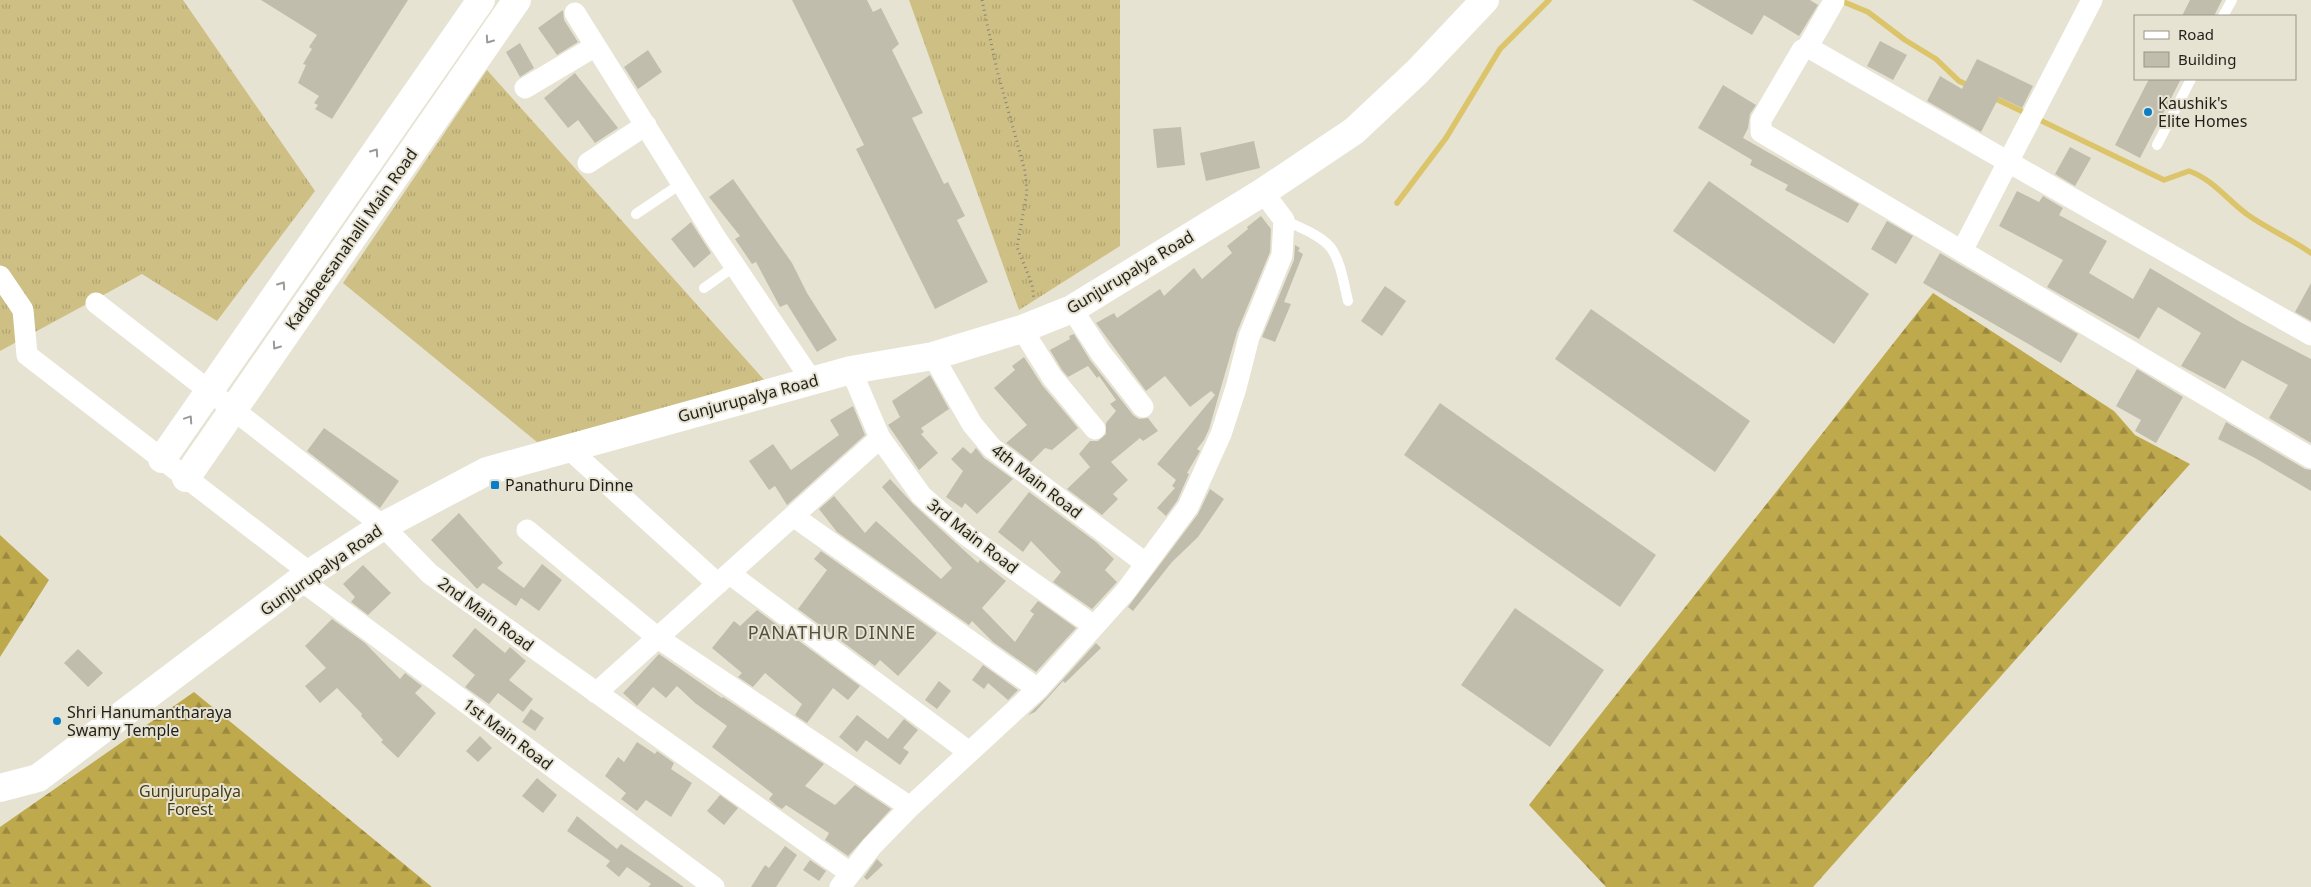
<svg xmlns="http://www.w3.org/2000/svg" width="2311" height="887" font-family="'Noto Sans',sans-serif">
<defs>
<pattern id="grass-tufts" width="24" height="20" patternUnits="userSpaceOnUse" patternTransform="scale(1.25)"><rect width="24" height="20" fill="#cebf84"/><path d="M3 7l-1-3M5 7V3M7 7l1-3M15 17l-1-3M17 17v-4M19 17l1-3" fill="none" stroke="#b1a471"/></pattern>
<pattern id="forest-firs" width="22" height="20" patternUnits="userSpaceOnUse" patternTransform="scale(1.25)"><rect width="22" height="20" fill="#bfa94d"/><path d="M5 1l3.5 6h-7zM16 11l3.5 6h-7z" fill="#9b893f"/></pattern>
</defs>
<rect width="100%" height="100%" fill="#e7e3d2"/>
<path fill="url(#grass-tufts)" d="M 0,0 L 183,0 L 315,191 L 217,321 L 142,274 L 0,351 Z
M 909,0 L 1120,0 L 1120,246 L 1019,310 Z
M 487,70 L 767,383 L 537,442 L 343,283 Z"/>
<path fill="url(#forest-firs)" d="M 1933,293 L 2114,411 L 2135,435 L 2190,464 L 1813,887 L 1606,887 L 1529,805 Z
M 0,535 L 49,580 L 0,657 Z
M 194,692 L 432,887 L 0,887 L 0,827 Z"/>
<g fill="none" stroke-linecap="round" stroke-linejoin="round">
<path stroke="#dbc469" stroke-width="5.5" d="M 1839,0 L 1868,12 L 1905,40 L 1936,59 L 1959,81 L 1970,86
M 1992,97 L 2164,180 L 2189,171 C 2214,180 2227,200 2248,215 C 2268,229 2291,239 2311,253
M 1397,203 L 1446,138 L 1500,49 L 1549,0"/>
</g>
<path fill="#c1bdad" d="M 261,0 L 408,0 L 332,119 L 315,109 L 318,105 L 314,103 L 319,96 L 298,83 L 306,65 L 303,64 L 312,49 L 309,47 L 317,35 Z
M 792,0 L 867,0 L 873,12 L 881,8 L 899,44 L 892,50 L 923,113 L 912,118 L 944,184 L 948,182 L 965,216 L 957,220 L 988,282 L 935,309 L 856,149 L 864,145 Z
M 1692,0 L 1810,0 L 1818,5 L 1799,36 L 1764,15 L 1752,35 Z
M 2190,0 L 2222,0 L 2214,16 L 2182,16 Z
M 563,10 L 564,20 L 578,42 L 557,55 L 538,28 Z
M 1880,41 L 1907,55 L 1893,80 L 1867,66 Z
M 520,43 L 534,68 L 520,77 L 506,52 Z
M 648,50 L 662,72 L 638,89 L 624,67 Z
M 1977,59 L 2033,86 L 2022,108 L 1999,97 L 1981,132 L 1927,101 L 1940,76 L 1962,89 Z
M 575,73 L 618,128 L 595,143 L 578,120 L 568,128 L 544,98 Z
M 2149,79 L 2181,79 L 2140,158 L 2115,145 Z
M 1723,85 L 1756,105 L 1750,114 L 1748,128 L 1743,138 L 1859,204 L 1848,223 L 1785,190 L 1788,185 L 1750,165 L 1752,160 L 1698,128 Z
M 1181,127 L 1185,165 L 1157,168 L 1153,129 Z
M 1254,141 L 1260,168 L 1206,181 L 1200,153 Z
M 2070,147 L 2091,158 L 2075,186 L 2055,174 Z
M 733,179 L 792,263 L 807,293 L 837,340 L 817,352 L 787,304 L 780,307 L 756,262 L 752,264 L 735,239 L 740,236 L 709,197 Z
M 1709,181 L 1869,294 L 1834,344 L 1673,231 Z
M 2017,191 L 2039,202 L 2043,196 L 2063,208 L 2059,215 L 2107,241 L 2089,273 L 2133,299 L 2150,268 L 2242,323 L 2311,359 L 2311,443 L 2269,418 L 2288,385 L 2242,360 L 2225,389 L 2181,366 L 2201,333 L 2158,307 L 2139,339 L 2047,287 L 2063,260 L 1999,226 Z
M 1261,216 L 1271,229 L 1270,252 L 1237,332 L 1209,429 L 1204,440 L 1197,449 L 1200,451 L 1187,473 L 1189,474 L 1177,501 L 1166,516 L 1157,508 L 1175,488 L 1172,486 L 1176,480 L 1157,464 L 1215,395 L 1211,391 L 1190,407 L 1165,376 L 1146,391 L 1096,323 L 1114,313 L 1117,318 L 1160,289 L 1164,296 L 1194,268 L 1202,279 L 1232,253 L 1227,246 L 1248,229 L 1247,227 Z
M 1887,221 L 1913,236 L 1896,264 L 1871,249 Z
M 691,222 L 711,253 L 694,268 L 671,239 Z
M 1295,245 L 1300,248 L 1298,251 L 1303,254 L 1284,302 L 1291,304 L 1275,342 L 1262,337 L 1294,260 Z
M 1940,253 L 2078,334 L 2061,363 L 1923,283 Z
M 2311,283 L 2311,321 L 2295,312 Z
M 1385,286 L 1406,301 L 1382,336 L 1361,321 Z
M 1591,309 L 1750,421 L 1715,472 L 1555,359 Z
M 1074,334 L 1090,360 L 1133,415 L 1139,419 L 1148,418 L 1158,431 L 1143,441 L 1140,438 L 1111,462 L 1128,480 L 1113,494 L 1118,499 L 1102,515 L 1067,489 L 1090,467 L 1079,454 L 1090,441 L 1098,441 L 1106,434 L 1106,423 L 1116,411 L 1110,404 L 1116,400 L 1099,376 L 1097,378 L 1088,366 L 1068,377 L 1062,370 L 1050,350 L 1070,339 L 1069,336 Z
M 1024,357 L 1042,385 L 1078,428 L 1052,450 L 1045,448 L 1031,462 L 1006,443 L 1027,425 L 994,388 L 1015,370 L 1012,366 Z
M 2137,369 L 2183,397 L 2156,443 L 2135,431 L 2141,420 L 2116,406 Z
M 930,375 L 949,409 L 921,428 L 924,432 L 921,434 L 938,453 L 919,470 L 888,425 L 900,417 L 892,401 Z
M 1440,403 L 1656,555 L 1620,607 L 1404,455 Z
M 853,406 L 865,435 L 787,505 L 775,486 L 769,490 L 749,461 L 773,444 L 791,470 L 839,435 L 830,420 Z
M 2226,422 L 2305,469 L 2311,470 L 2311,491 L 2255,458 L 2218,439 Z
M 324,428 L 399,481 L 380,508 L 307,451 Z
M 963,447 L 971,454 L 976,448 L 984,458 L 1013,479 L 977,514 L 965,503 L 962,508 L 946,497 L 963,471 L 951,459 Z
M 890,479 L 913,504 L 978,563 L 980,560 L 1006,581 L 982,608 L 1015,642 L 1034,614 L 1030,611 L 1038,601 L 1076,628 L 1036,672 L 993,642 L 972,621 L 969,625 L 837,532 L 819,509 L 834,496 L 865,533 L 876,521 L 941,579 L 952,568 L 882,487 Z
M 1210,489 L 1224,499 L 1198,537 L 1172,562 L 1133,611 L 1128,607 L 1198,514 Z
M 1029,492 L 1096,542 L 1114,559 L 1105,570 L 1117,582 L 1092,609 L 1053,582 L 1061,572 L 1031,541 L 1023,552 L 998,532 Z
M 459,513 L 503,563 L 497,568 L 524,588 L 542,564 L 562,580 L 539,611 L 521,598 L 516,606 L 483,583 L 477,589 L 431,540 Z
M 821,551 L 937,633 L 898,676 L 880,660 L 875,666 L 798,609 L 827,570 L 814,559 Z
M 363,565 L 391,593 L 368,615 L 351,602 L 355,597 L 343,584 Z
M 1515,608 L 1604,670 L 1550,747 L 1461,685 Z
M 757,610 L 860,686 L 848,700 L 833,688 L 807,723 L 795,715 L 802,704 L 765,673 L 753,687 L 738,677 L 742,673 L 712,648 L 734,621 L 740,626 Z
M 332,619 L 365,643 L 400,679 L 405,673 L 422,686 L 415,693 L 436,713 L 398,758 L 381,742 L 383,740 L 361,716 L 362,714 L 337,688 L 320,703 L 305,686 L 326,668 L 305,646 Z
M 475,628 L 505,653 L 510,647 L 526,661 L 509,680 L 533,699 L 523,712 L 498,693 L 489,704 L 465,687 L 475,675 L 452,656 Z
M 1096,643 L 1101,648 L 1065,683 L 1063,681 L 1035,712 L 1028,715 L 1047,697 Z
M 78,649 L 103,673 L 88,687 L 64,663 Z
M 659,654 L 722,698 L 723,697 L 824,764 L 805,786 L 835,805 L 855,785 L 891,809 L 848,856 L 825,840 L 829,833 L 786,805 L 782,809 L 777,806 L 769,799 L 773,794 L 712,747 L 727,726 L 695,703 L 677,686 L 666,698 L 653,687 L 637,706 L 623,693 Z
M 983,665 L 1018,690 L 1008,700 L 988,683 L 984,689 L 972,680 Z
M 939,681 L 951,691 L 937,709 L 925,700 Z
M 531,709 L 544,718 L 535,731 L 522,722 Z
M 857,715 L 888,739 L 904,719 L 918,730 L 903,748 L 909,752 L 900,765 L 866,740 L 857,752 L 839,737 Z
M 480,736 L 492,748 L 478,762 L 466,751 Z
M 637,742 L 655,754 L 657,751 L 674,763 L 671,769 L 692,783 L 671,817 L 646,800 L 637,811 L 621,799 L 626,793 L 605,776 L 618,757 L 624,762 Z
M 537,778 L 557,795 L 543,813 L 522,796 Z
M 720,795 L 738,808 L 724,825 L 707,811 Z
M 577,816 L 617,849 L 621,844 L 684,887 L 648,887 L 651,884 L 627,867 L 619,877 L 606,866 L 610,861 L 567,831 Z
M 785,846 L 797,855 L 776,887 L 751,887 L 765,865 L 769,868 Z
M 877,859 L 883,865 L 867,880 L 864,877 Z
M 810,860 L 826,871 L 819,881 L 803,870 Z"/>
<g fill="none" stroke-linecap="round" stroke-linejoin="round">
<path stroke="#868478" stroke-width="3" stroke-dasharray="1 4" stroke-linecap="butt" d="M 982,0 L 997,70 L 1025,171 L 1027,192 L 1017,247 L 1032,284 L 1034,300"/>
<path stroke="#fff" stroke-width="10" d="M 2223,16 L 2232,0
M 2157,145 L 2191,79
M 636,214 L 682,183
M 1284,220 C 1298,227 1321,235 1331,248 C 1341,262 1344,285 1348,301
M 704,288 L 735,266"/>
<path stroke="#fff" stroke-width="21" d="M 1834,1 L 1807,48 L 1802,50 L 1761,120 L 1761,132 L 2311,458
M 575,13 L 714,235 L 812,381
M 1807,48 L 1811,49 L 2311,335
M 525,88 L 594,47
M 588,163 L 646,125
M 1962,251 L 2092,0
M 0,276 L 23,310 L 27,355 L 310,573
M 96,303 L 383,526 L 430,574 L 850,873
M 1072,309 L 1100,352 L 1143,407
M 1022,329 L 1052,377 L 1095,429
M 933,356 L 972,424 L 992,448 L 1145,563
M 851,370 L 880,438 L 921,495 L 966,535 L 1094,626
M 568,448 L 718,584
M 793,516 L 1038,689
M 527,530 L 658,638 L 910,807
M 730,574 L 969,752
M 302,581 L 714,887
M 596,693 L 880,438
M 840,887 L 872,846 L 910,807 L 1038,689 L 1125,592 L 1188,507 L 1221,434 L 1236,388 L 1249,337 L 1282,255 L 1284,220 L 1263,192"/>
<path stroke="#fff" stroke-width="28" d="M 0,788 L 38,778 L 310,573 L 383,526 L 487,471 L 851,370 L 933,356 L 1022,329 L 1072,309 L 1263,192 L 1354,131 L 1417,72 L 1485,0"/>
<path stroke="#fff" stroke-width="28" d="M 162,459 L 481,0
M 186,478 L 517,0"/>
</g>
<defs><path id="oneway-chevron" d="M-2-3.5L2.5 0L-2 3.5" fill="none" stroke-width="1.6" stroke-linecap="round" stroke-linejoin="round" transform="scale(1.25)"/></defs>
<g stroke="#9b9a98">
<use href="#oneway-chevron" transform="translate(489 40) rotate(125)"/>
<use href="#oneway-chevron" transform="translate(375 152) rotate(-55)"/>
<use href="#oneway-chevron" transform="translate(282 285) rotate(-55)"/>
<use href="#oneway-chevron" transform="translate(276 346) rotate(125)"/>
<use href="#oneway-chevron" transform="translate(189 419) rotate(-56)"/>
</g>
<g fill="#097ec7" stroke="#e7e3d2" stroke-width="2">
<circle cx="2148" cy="112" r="5"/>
<rect x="490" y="480" width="10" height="10" rx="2.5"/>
<circle cx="57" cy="721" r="5"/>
</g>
<g text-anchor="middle" stroke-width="4" stroke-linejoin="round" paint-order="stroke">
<g font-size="16" fill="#201f19" stroke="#e7e3d2" text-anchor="start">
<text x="2158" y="109">Kaushik's<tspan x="2158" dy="18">Elite Homes</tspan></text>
<text x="505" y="491">Panathuru Dinne</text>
<text x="67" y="718">Shri Hanumantharaya<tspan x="67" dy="18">Swamy Temple</tspan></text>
</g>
<g font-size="16" fill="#201f19" stroke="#e7e3d2">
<text transform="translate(351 239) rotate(-55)" y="6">Kadabeesanahalli Main Road</text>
<text transform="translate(1130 272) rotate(-31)" y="6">Gunjurupalya Road</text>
<text transform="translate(748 398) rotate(-15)" y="6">Gunjurupalya Road</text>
<text transform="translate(1037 481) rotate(38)" y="6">4th Main Road</text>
<text transform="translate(973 536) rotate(38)" y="6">3rd Main Road</text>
<text transform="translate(321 570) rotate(-35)" y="6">Gunjurupalya Road</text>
<text transform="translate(486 614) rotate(36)" y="6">2nd Main Road</text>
<text transform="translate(508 734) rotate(37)" y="6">1st Main Road</text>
</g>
<g font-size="16" fill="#463c15" stroke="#e7e3d2">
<text x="190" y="797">Gunjurupalya<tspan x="190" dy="18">Forest</tspan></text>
</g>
<g font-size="18" letter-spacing="1" fill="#534f41" stroke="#e7e3d2">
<text x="832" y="639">PANATHUR DINNE</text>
</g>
</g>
<rect x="2134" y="15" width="162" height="65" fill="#e7e3d2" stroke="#979588"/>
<rect x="2144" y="31" width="25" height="8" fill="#ffffff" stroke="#979588"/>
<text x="2178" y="40" font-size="15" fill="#201f19">Road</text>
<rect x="2144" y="52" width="25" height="15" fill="#c1bdad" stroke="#979588"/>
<text x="2178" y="65" font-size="15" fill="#201f19">Building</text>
</svg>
